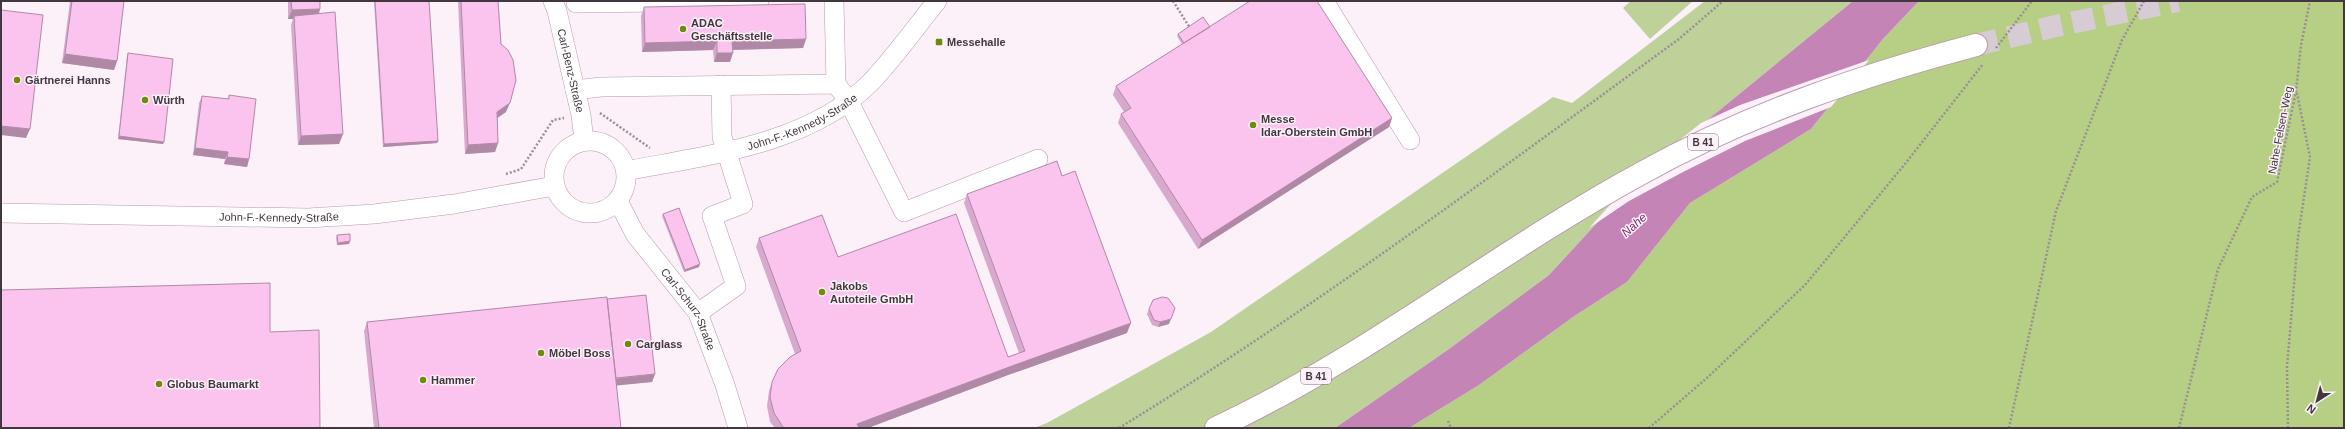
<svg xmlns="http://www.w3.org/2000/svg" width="2345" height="429" font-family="Arial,sans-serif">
<rect width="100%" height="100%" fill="#fcf0f9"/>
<path fill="#bdd199" d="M 1631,1 L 1693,1 L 1650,39 L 1623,8 Z
M 1705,1 L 1853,1 L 1644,172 L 1549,275 L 1449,349 L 1335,428 L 1034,428 L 1047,423 L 1211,332 L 1553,97 L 1572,103 Z"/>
<path fill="#b6cf84" d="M 1919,1 L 2344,1 L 2344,428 L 1409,428 L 1479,385 L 1573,317 L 1627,282 L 1690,203 L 1811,129 L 1883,39 Z"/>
<path fill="#c484b6" d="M 1853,1 L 1919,1 L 1883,39 L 1811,129 L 1690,203 L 1627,282 L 1573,317 L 1479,385 L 1409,428 L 1335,428 L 1449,349 L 1549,275 L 1644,172 Z"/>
<path fill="#fcf0f9" d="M 1869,60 L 1831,107 L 1745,141 L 1683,172 L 1629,201 L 1589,228 L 1642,170 L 1701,123 L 1740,105 Z"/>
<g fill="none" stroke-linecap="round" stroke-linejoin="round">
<path stroke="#d7cbd4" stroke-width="22" stroke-dasharray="22 11" stroke-linecap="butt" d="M 1976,45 L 2056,26 L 2178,1"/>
<g stroke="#b699af" stroke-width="20">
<g id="minor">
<path id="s1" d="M 553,1 L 557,11 L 581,115 L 584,141"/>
<path d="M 834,1 L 836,84"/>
<path d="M 1324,1 L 1410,140"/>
<path d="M 576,3 L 759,1"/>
<path d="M 575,90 L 601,87 L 836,84 L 848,100 L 904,212 L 1038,159"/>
<circle cx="590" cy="177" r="36"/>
<path id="s2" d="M 626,171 C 707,155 808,145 870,83 C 894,58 915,28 937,1"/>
<path id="s3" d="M 618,201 L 635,234 L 698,313 L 725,385 L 738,428"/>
<path id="s4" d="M 1,213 L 308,218 L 374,214 L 454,204 L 554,186"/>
<path d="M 698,313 L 736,286 L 712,216 L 743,204 L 722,137 L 721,85"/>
</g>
</g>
<g stroke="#b699af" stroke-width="24">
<path id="major" d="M 1216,428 C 1366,358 1495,253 1640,174 C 1746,115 1859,76 1976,45"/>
</g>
<path stroke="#9a8e97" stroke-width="2.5" stroke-dasharray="2 2" stroke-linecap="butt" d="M 1173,1 L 1190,28
M 1996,48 L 2032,1
M 600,113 L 650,148
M 506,174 L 521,169 L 553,120 L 564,118
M 1448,421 L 1451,428
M 1119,428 C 1313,309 1495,173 1679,39 L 1723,1
M 1649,428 L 1708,377 L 1805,285 L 1905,164 L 1983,64
M 2009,428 L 2056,211 L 2122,40 L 2144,1
M 2179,428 L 2218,269 L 2252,197 L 2277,182 L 2296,91 L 2301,45 L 2310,1
M 2288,428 L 2287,367 L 2298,237 L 2310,157 L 2297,93"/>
<use href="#minor" stroke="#fff" stroke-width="19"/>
<use href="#major" stroke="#fff" stroke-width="22"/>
</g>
<path fill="#d8a9cd" d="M 70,1 L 124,1 L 117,61 L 114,70 L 62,63 Z
M 288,1 L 320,1 L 320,9 L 319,14 L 343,134 L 339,144 L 298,145 L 291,25 L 293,19 L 288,19 Z
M 374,1 L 429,1 L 438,141 L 437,143 L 383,147 Z
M 458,1 L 498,1 L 506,112 L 497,118 L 498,143 L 495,152 L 465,154 Z
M 644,7 L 806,39 L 803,48 L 733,50 L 730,62 L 714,62 L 713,50 L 642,52 L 641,16 Z
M 1210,27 L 1392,118 L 1389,127 L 1198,249 L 1118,123 L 1121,114 L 1124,112 L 1113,95 L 1116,86 L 1182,44 L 1177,36 L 1178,34 Z
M 128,53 L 163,144 L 118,139 L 127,56 Z
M 229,95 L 249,159 L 247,167 L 224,164 L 225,159 L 193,155 L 199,103 L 202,96 L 228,99 Z
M 1062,176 L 1127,333 L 1008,375 L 868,428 L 775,428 L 770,422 L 767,406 L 769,391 L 772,382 L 795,354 L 756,247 L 759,238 L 838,257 L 1008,357 L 1019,353 L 964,203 L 967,194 Z
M 663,214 L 699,267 L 684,272 L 662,216 Z
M 337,235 L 350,241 L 349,244 L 337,245 L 336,238 Z
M 607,299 L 655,374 L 652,382 L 616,385 L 621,428 L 374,428 L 364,331 L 367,322 Z
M 1149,309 L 1169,324 L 1158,327 L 1152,325 L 1147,314 Z"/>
<path fill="#b089a7" d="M 320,9 L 317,18 L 294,16 L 293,19 L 288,19 L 292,10 Z
M 806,39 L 803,48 L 729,50 L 732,41 Z
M 717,41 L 713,50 L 642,52 L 645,43 Z
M 717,53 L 733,53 L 730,62 L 714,62 Z
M 65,54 L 117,61 L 114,70 L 62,63 Z
M 510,103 L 506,112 L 493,121 L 497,112 Z
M 1392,118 L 1389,127 L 1198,249 L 1202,240 Z
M 1,126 L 30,129 L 26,138 L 1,135 Z
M 343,134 L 339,144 L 298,145 L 301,136 Z
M 119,136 L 164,142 L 163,144 L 118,139 Z
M 438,141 L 437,143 L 383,147 L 384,144 Z
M 498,143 L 495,152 L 465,154 L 468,145 Z
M 195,148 L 228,152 L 225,159 L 193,155 Z
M 227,157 L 249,159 L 247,167 L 224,164 Z
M 350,241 L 349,244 L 337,245 L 338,243 Z
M 700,264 L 699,267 L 684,272 L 685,270 Z
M 1171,319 L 1169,324 L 1158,327 L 1160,322 Z
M 1131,323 L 1127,333 L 1008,375 L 868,428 L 856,428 L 857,424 L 1012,366 Z
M 655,374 L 652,382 L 612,386 L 615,379 Z"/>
<path fill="#fbc4ee" stroke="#b089a7" d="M 72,1 L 124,1 L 117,61 L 65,54 Z
M 291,1 L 320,1 L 320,9 L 292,10 Z
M 375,1 L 429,1 L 438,141 L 384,144 Z
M 461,1 L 498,1 L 501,44 L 508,50 L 513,60 L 516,80 L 510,103 L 497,112 L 498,143 L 468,145 Z
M 1250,1 L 1317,1 L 1392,118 L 1202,240 L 1121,114 L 1131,108 L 1116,86 Z
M 805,4 L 806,39 L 732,41 L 733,53 L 717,53 L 717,41 L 645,43 L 644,7 Z
M 1,10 L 43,15 L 30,129 L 1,126 Z
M 335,12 L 343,134 L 301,136 L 294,16 Z
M 1203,17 L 1210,27 L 1184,43 L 1178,34 Z
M 128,53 L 173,59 L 164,142 L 119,136 Z
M 229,95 L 256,99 L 249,159 L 227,157 L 228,152 L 195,148 L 202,96 L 229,99 Z
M 1057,161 L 1062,176 L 1075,171 L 1131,323 L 1012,366 L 857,424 L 859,428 L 784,428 L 783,427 L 774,413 L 770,397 L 772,382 L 778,369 L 790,357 L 801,351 L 759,238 L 822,215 L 838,257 L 956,214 L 1008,357 L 1025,351 L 967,194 Z
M 679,208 L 700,264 L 685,270 L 663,214 Z
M 350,234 L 350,241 L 338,243 L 337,235 Z
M 270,283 L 270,332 L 319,330 L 320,428 L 1,428 L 1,290 Z
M 646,295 L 655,374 L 616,378 L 607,299 Z
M 607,297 L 621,428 L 379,428 L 367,322 Z
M 1162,297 L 1168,298 L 1175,308 L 1171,319 L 1160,322 L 1154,320 L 1149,309 L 1153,300 Z"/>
<g fill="#6d8c0b" stroke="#fcf0f9" stroke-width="1.5">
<circle cx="683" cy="29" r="4"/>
<rect x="935" y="38" width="8" height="8" rx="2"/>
<circle cx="17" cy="80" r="4"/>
<circle cx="145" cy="100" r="4"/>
<circle cx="1253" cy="125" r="4"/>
<circle cx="822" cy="292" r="4"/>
<circle cx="628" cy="344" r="4"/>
<circle cx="541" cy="353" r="4"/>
<circle cx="423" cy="380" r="4"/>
<circle cx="159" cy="384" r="4"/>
</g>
<g text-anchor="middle" stroke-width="3" stroke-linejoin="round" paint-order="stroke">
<g fill="#fcf0f9" stroke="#7a6e77" stroke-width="1">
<rect x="1688" y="134" width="30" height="16" rx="3"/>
<rect x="1301" y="368" width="30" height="16" rx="3"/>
</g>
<g font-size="10" font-weight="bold" fill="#42363f">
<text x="1703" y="146">B 41</text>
<text x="1316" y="380">B 41</text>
</g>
<g font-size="11" font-weight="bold" fill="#42363f" stroke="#fcf0f9" text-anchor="start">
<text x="691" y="27">ADAC<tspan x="691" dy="13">Geschäftsstelle</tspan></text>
<text x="947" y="46">Messehalle</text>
<text x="25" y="84">Gärtnerei Hanns</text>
<text x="153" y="104">Würth</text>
<text x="1261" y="123">Messe<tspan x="1261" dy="13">Idar-Oberstein GmbH</tspan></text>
<text x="830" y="290">Jakobs<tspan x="830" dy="13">Autoteile GmbH</tspan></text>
<text x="636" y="348">Carglass</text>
<text x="549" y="357">Möbel Boss</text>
<text x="431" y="384">Hammer</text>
<text x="167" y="388">Globus Baumarkt</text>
</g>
<g font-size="11" fill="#42363f" stroke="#fcf0f9">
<text dy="4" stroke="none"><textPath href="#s1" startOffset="72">Carl-Benz-Straße</textPath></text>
<text dy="4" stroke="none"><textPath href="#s2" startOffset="184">John-F.-Kennedy-Straße</textPath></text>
<text transform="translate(2280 130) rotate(-79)" y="4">Nahe-Felsen-Weg</text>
<text dy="4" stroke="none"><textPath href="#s4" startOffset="278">John-F.-Kennedy-Straße</textPath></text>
<text dy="4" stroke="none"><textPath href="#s3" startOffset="130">Carl-Schurz-Straße</textPath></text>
</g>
<g font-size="12" font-style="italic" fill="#7b2f6e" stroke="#fcf0f9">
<text transform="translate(1634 225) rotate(-42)" y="4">Nahe</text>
</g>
</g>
<rect width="2345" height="429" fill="none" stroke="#42363f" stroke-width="4"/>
<g transform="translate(2317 401) rotate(216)" stroke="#fcf0f9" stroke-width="3" paint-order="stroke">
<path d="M0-3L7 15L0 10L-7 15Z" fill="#42363f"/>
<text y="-6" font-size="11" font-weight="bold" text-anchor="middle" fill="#42363f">N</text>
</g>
</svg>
